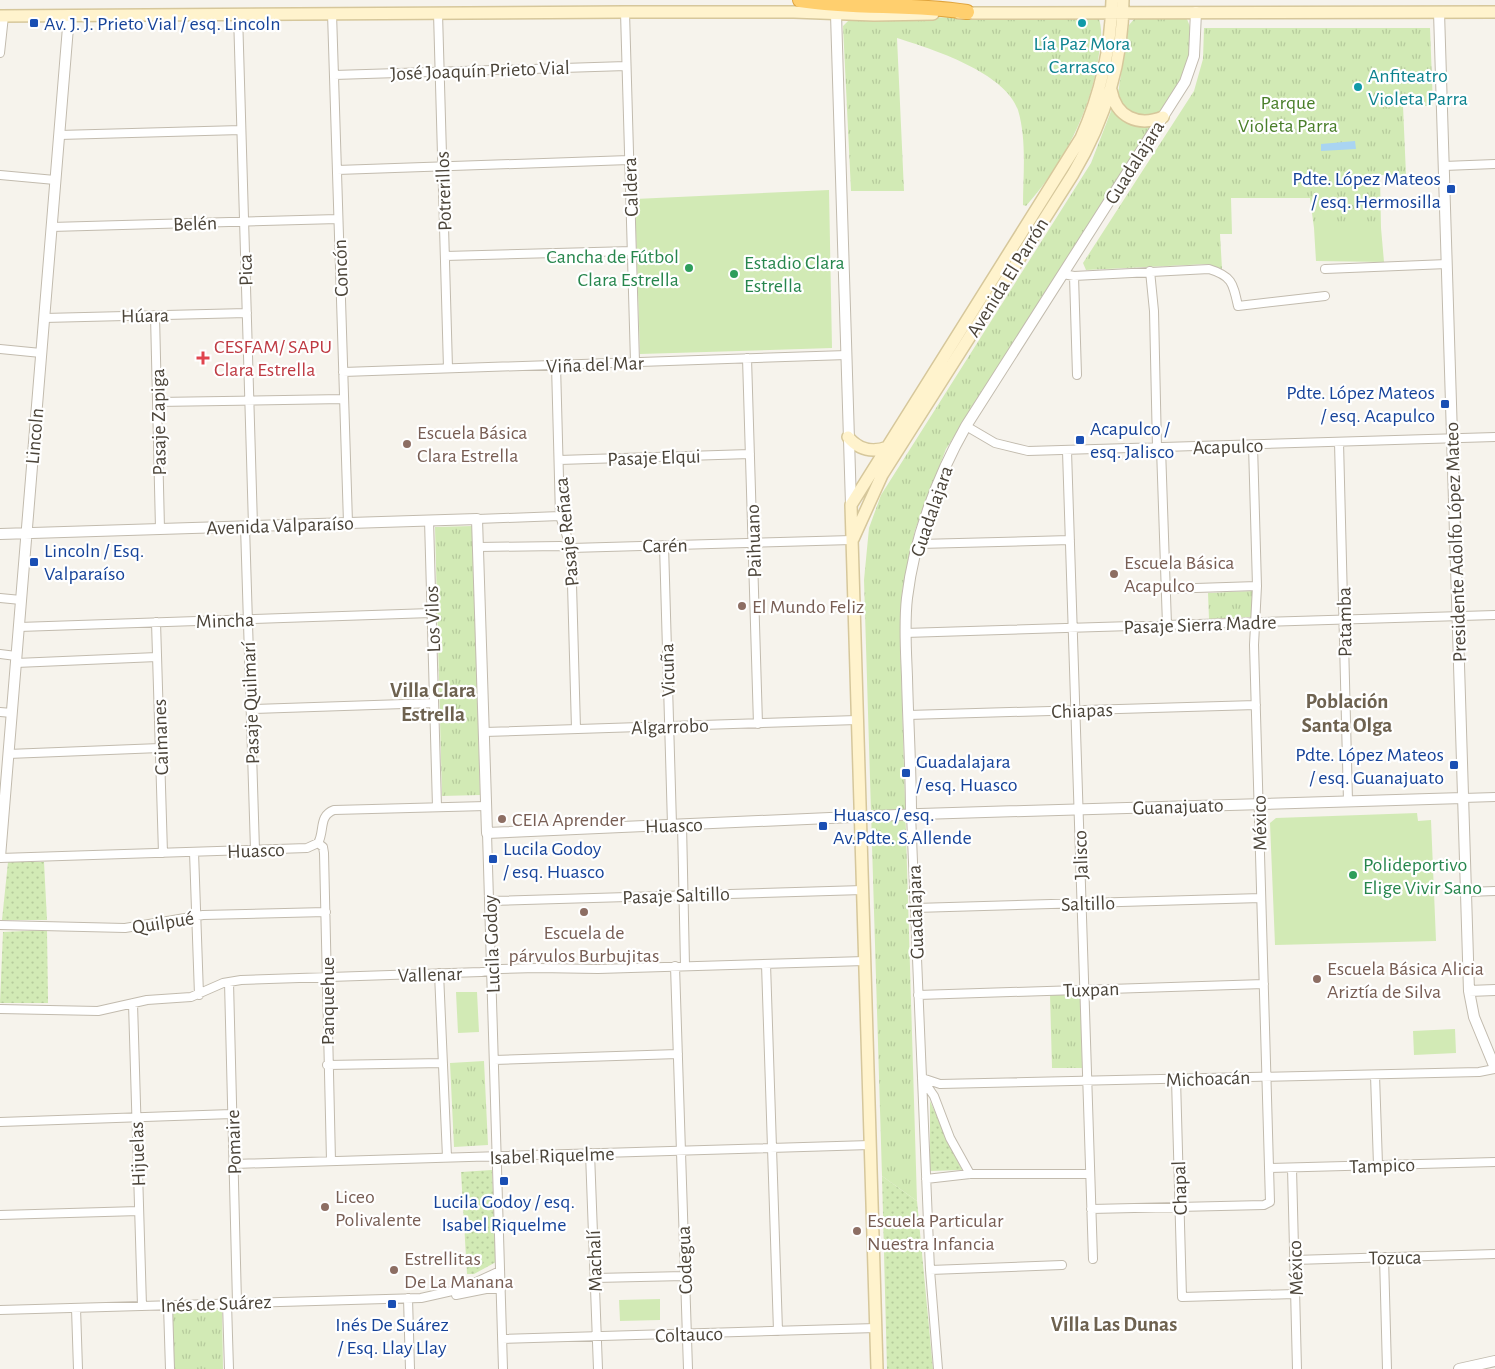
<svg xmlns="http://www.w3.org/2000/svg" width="1495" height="1369" font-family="'Alegreya Sans',sans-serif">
<defs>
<pattern id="grass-dots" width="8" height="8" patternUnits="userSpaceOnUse" patternTransform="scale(1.25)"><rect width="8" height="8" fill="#d2eab5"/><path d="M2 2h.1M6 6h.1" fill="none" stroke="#b6ca9c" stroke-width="1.8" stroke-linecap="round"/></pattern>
<pattern id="park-tufts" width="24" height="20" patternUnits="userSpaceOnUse" patternTransform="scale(1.25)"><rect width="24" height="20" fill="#d2eab5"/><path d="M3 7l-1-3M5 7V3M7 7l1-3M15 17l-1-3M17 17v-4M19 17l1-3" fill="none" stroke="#b6ca9c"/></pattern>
</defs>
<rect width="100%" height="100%" fill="#f6f3ec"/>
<path fill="url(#grass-dots)" d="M 8,862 L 44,862 L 47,920 L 2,920 Z
M 47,930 L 48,1003 L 0,1003 L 3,932 Z
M 930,1101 L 962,1170 L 930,1171 Z
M 492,1170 L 496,1262 L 474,1274 L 467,1274 L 461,1172 Z
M 882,1176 L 917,1201 L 933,1369 L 887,1369 Z"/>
<path fill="url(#park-tufts)" d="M 1017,16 L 1098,16 C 1103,29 1101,41 1099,54 C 1091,111 1064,163 1026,206 L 1023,205 C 1023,175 1027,140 1018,110 C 1005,72 932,49 897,38 L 904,191 L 851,191 L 843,26 L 850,19 Z
M 1135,18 L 1186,18 C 1197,34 1188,63 1182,80 L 946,449 L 915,530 L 902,591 L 900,633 L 917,1201 L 882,1176 L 864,580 L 869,528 L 881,495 L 1091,163 L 1118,93 L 1129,25 Z
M 1204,28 L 1430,28 L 1433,106 L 1403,106 L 1406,175 L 1380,175 L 1381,228 L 1314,228 L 1310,198 L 1231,198 L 1232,234 L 1220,234 L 1222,269 L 1207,264 L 1086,270 L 1083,263 L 1194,91 L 1203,59 Z
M 473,526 L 480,795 L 442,796 L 435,527 Z
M 1253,591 L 1251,617 L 1209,619 L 1208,593 Z
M 1081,993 L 1082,1068 L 1052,1068 L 1050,994 Z
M 484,1061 L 488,1145 L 454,1147 L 450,1063 Z
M 222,1307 L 223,1369 L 173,1369 L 173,1308 Z"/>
<path fill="#d2eab5" d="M 829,190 L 832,348 L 640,354 L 635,199 Z
M 1314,228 L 1381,228 L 1384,262 L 1316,261 Z
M 1417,813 L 1418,821 L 1431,820 L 1436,941 L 1275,945 L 1270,823 L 1276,818 Z
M 456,992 L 477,992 L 479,1032 L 458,1033 Z
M 1455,1029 L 1456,1053 L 1414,1055 L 1413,1031 Z
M 660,1299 L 660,1320 L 620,1321 L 619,1300 Z"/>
<path fill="#a9d4f2" d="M 1355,141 L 1356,149 L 1321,151 L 1321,144 Z"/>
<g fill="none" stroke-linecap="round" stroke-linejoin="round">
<g stroke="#c2bbae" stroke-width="10">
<path id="minor" d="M 625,12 L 635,362
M 332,13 L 348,523
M 438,13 L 448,368
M 238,14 L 253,526
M 0,53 L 4,16
M 334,75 L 626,66
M 59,135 L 241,130
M 1444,166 L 1495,164
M 337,170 L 629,160
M 0,175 L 55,180
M 51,227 L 338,219
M 445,256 L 632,251
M 1325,269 L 1447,264
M 1150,271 L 1154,311 L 1157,448
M 1063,274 L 1074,276 L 1209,269 C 1232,276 1233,283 1238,306 L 1325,296
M 1074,276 L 1077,375
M 155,315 L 160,529
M 44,318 L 247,313
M 0,349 L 41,353
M 747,358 L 758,724
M 556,365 L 560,516 L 571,548 L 576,729
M 343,372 L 847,355
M 157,402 L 344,399
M 966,426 L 995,443 L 1028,451 L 1495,437
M 1339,442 L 1348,801
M 1161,448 L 1167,625
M 1067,451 L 1093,1259
M 559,460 L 750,454
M 477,519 L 560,516
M 429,520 L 437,807
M 245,526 L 255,850
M 919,544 L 1070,540
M 664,545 L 672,825
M 478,547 L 560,546 L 571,548 L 852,540
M 1165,589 L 1257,586
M 0,598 L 21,600
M 156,622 L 163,853
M 19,627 L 431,613
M 905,633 L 1495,615
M 0,654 L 16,656
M 16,663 L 157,657
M 251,709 L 434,703
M 0,712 L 12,713
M 908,715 L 1256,705
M 484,732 L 857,720
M 8,754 L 160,748
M 1463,798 L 1495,797
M 911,814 L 930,1270 L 938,1369
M 682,824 L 685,966
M 487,833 L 503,1369
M 318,843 L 323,847 L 324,853 L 331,1161
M 194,852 L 199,995
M 0,858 L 307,848 L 318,843 C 325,831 318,816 334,810 L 486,806
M 1466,892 L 1495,891
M 489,901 L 863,890
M 915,908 L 1261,898
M 0,925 L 125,928 L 203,915 L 326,912
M 766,964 L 778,1331
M 675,966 L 688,1369
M 439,973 L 447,1157
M 229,982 L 237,1303
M 918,995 L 1264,984
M 133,1003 L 142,1306
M 0,1009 L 98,1011 L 147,1000 L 191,997 L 223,983 L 241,980 L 481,972 L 501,969 L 537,968 L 598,969 L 865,961
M 494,1060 L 678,1054
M 327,1065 L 443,1063
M 1375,1075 L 1378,1165
M 922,1078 L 940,1084 L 1479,1072 L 1495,1069
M 1176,1079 L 1182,1297 L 1295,1294
M 923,1080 L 934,1096 L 950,1138 L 970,1174
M 0,1122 L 232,1114
M 590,1153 L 598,1369
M 234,1164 L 870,1145
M 1269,1168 L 1495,1162
M 1292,1168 L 1297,1369
M 926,1179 L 970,1174 L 1090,1174
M 1091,1209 L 1264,1205 L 1270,1202 L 1254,645 L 1257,586 L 1253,445
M 0,1215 L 139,1211
M 1384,1257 L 1387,1369
M 1294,1260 L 1495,1254
M 930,1270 L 1062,1265
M 595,1278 L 685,1276
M 456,1295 L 486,1289 L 501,1289
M 408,1298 L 410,1369
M 227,1303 L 229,1369
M 168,1305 L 170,1369
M 76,1308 L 78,1369
M 0,1310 L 421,1298 L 461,1289 L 500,1271
M 502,1339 L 876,1328"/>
</g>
<g stroke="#c2bbae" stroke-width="12">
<path id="tertiary" d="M 1439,12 L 1469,991 L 1474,1017 L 1495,1068
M 836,14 L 851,505
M 0,534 L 477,519 L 487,833 L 920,814 L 1463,798
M 911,814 C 911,769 908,723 907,677 C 906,651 904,624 907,598 C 914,539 937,477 966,426 L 1185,82 L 1194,56 L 1196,12
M 0,857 L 69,15
M 1469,991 L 1495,990
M 1459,1369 L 1495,1361"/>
</g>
<g stroke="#d6c79b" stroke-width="14">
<path id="secondary" d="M 959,13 L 1495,12
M 0,16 L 625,12 L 794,12 L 874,15 L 933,14
M 1111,90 C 1116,117 1138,127 1163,117
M 848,437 C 859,450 872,453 888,447
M 853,539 L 882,475 L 1073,174 C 1105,120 1123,63 1123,0
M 877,1369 L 851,505 L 1081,138 C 1101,93 1111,49 1112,0"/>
</g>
<g stroke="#e0a43c" stroke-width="16">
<path id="motorway" d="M 800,0 C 856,9 911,3 967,12"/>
</g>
<use href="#minor" stroke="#fff" stroke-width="8"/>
<use href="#tertiary" stroke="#fff" stroke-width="10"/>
<use href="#secondary" stroke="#fff3cd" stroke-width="11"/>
<use href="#motorway" stroke="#ffcf6e" stroke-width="14"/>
</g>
<g fill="#1a4fb4" stroke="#fff" stroke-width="2">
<rect x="29" y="18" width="10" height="10" rx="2.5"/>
<rect x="1446" y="184" width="10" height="10" rx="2.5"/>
<rect x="1440" y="399" width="10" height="10" rx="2.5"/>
<rect x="1075" y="435" width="10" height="10" rx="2.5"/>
<rect x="29" y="557" width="10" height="10" rx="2.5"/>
<rect x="1449" y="760" width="10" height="10" rx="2.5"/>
<rect x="901" y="768" width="10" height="10" rx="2.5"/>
<rect x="818" y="821" width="10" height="10" rx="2.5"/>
<rect x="488" y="854" width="10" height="10" rx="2.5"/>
<rect x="499" y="1176" width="10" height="10" rx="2.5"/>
<rect x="387" y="1299" width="10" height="10" rx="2.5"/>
</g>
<g fill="#0f9aa8" stroke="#fff" stroke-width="2">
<circle cx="1082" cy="23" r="5"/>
<circle cx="1358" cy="87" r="5"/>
</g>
<g fill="#2e9e5b" stroke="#fff" stroke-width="2">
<circle cx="689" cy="268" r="5"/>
<circle cx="734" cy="274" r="5"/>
<circle cx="1353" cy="875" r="5"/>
</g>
<path fill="#e0444e" stroke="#fff" stroke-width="2" d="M200.5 350.5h5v5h5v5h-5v5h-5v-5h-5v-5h5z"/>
<g fill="#8d6e63" stroke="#fff" stroke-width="2">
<circle cx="407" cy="444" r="5"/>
<circle cx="1114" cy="574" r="5"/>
<circle cx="742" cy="606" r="5"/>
<circle cx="502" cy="819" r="5"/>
<circle cx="584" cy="912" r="5"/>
<circle cx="1317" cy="979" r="5"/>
<circle cx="325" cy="1207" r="5"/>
<circle cx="857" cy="1231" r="5"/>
<circle cx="394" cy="1270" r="5"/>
</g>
<g text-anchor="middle" stroke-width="4.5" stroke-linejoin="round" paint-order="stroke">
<g font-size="20" fill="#164399" stroke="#fff" text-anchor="start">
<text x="44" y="30">Av. J. J. Prieto Vial / esq. Lincoln</text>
<text x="1441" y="185" text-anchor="end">Pdte. López Mateos<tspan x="1441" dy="23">/ esq. Hermosilla</tspan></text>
<text x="1435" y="399" text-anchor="end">Pdte. López Mateos<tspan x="1435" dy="23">/ esq. Acapulco</tspan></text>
<text x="1090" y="435">Acapulco /<tspan x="1090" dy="23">esq. Jalisco</tspan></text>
<text x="44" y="557">Lincoln / Esq.<tspan x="44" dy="23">Valparaíso</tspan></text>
<text x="1444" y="761" text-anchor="end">Pdte. López Mateos<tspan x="1444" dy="23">/ esq. Guanajuato</tspan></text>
<text x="916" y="768">Guadalajara<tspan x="916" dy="23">/ esq. Huasco</tspan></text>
<text x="833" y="821">Huasco / esq.<tspan x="833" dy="23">Av.Pdte. S.Allende</tspan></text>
<text x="503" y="855">Lucila Godoy<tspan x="503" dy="23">/ esq. Huasco</tspan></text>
<text x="504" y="1208" text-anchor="middle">Lucila Godoy / esq.<tspan x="504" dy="23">Isabel Riquelme</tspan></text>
<text x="392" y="1331" text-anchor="middle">Inés De Suárez<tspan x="392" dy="23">/ Esq. Llay Llay</tspan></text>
</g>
<g font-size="20" fill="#0d838f" stroke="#fff">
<text x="1082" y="50">Lía Paz Mora<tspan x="1082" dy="23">Carrasco</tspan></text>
<text x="1368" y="82" text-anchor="start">Anfiteatro<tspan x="1368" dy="23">Violeta Parra</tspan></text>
</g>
<g font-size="20" fill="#4b4439" stroke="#fff">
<text transform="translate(480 70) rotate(-2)" y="7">José Joaquín Prieto Vial</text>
<text transform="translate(1134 162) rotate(-58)" y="7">Guadalajara</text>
<text transform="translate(630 187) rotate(-92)" y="7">Caldera</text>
<text transform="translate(443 191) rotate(-92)" y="7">Potrerillos</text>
<text transform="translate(195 223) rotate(-2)" y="7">Belén</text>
<text transform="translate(340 268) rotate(-92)" y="7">Concón</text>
<text transform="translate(245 270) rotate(-92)" y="7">Pica</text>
<text transform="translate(1007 277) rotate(-58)" y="7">Avenida El Parrón</text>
<text transform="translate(145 315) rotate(-1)" y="7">Húara</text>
<text transform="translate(595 364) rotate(-2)" y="7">Viña del Mar</text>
<text transform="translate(158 422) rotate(-91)" y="7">Pasaje Zapiga</text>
<text transform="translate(34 436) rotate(-85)" y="7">Lincoln</text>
<text transform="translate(1228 446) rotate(-2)" y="7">Acapulco</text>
<text transform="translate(654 457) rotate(-2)" y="7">Pasaje Elqui</text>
<text transform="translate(931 511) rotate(-71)" y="7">Guadalajara</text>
<text transform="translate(280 525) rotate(-2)" y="7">Avenida Valparaíso</text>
<text transform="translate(566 532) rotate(-96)" y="7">Pasaje Reñaca</text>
<text transform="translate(753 541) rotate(-92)" y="7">Paihuano</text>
<text transform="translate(1455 542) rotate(-92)" y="7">Presidente Adolfo López Mateo</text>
<text transform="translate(665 545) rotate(-1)" y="7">Carén</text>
<text transform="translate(432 619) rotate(-92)" y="7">Los Vilos</text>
<text transform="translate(225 620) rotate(-2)" y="7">Mincha</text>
<text transform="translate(1344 622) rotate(-91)" y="7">Patamba</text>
<text transform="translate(1200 624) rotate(-2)" y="7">Pasaje Sierra Madre</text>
<text transform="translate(667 670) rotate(-92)" y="7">Vicuña</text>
<text transform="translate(250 703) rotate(-92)" y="7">Pasaje Quilmarí</text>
<text transform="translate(1082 710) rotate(-2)" y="7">Chiapas</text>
<text transform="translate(670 726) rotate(-2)" y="7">Algarrobo</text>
<text transform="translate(160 737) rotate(-92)" y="7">Caimanes</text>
<text transform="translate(1178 806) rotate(-2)" y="7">Guanajuato</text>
<text transform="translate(1259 823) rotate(-91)" y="7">México</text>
<text transform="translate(674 825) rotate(-2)" y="7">Huasco</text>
<text transform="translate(256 850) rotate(-2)" y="7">Huasco</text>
<text transform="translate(1080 855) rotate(-92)" y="7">Jalisco</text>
<text transform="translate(676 895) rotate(-2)" y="7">Pasaje Saltillo</text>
<text transform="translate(1088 903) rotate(-2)" y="7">Saltillo</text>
<text transform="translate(915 912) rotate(-92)" y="7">Guadalajara</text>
<text transform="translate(163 922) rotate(-9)" y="7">Quilpué</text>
<text transform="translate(491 944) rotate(-92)" y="7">Lucila Godoy</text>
<text transform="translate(430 974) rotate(-2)" y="7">Vallenar</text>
<text transform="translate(1091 989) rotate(-2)" y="7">Tuxpan</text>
<text transform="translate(327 1001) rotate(-90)" y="7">Panquehue</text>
<text transform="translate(1208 1078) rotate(-2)" y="7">Michoacán</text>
<text transform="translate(233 1142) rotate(-92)" y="7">Pomaire</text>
<text transform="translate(137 1154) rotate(-92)" y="7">Hijuelas</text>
<text transform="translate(552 1155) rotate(-2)" y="7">Isabel Riquelme</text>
<text transform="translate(1382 1165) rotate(-2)" y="7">Tampico</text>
<text transform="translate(1179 1188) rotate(-92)" y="7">Chapal</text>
<text transform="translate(1395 1257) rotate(-1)" y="7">Tozuca</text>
<text transform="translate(684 1260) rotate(-92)" y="7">Codegua</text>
<text transform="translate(594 1261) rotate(-92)" y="7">Machalí</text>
<text transform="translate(1295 1268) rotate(-92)" y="7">México</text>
<text transform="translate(216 1303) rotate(-2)" y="7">Inés de Suárez</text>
<text transform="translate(689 1334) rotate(-2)" y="7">Coltauco</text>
</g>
<g font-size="20" fill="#4a7f2a" stroke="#fff">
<text x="1288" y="109">Parque<tspan x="1288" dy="23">Violeta Parra</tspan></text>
</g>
<g font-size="20" fill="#27864d" stroke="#fff" text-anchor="start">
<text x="679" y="263" text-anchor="end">Cancha de Fútbol<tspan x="679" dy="23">Clara Estrella</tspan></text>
<text x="744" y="269">Estadio Clara<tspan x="744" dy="23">Estrella</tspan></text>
<text x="1363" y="871">Polideportivo<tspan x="1363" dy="23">Elige Vivir Sano</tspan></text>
</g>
<g font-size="20" fill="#be3a42" stroke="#fff" text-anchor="start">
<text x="214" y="353">CESFAM/ SAPU<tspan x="214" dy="23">Clara Estrella</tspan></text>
</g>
<g font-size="20" fill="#785e54" stroke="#fff" text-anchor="start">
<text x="417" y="439">Escuela Básica<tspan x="417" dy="23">Clara Estrella</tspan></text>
<text x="1124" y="569">Escuela Básica<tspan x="1124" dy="23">Acapulco</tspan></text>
<text x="752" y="613">El Mundo Feliz</text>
<text x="512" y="826">CEIA Aprender</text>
<text x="584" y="939" text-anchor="middle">Escuela de<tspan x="584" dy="23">párvulos Burbujitas</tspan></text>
<text x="1327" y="975">Escuela Básica Alicia<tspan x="1327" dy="23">Ariztía de Silva</tspan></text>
<text x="335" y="1203">Liceo<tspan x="335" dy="23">Polivalente</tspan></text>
<text x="867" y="1227">Escuela Particular<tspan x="867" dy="23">Nuestra Infancia</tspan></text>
<text x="404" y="1265">Estrellitas<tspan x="404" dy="23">De La Manana</tspan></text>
</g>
<g font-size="21" font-weight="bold" fill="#6e6250" stroke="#fff">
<text x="433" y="697">Villa Clara<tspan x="433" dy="24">Estrella</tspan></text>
<text x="1347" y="708">Población<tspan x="1347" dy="24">Santa Olga</tspan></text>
<text x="1114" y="1331">Villa Las Dunas</text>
</g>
</g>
</svg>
